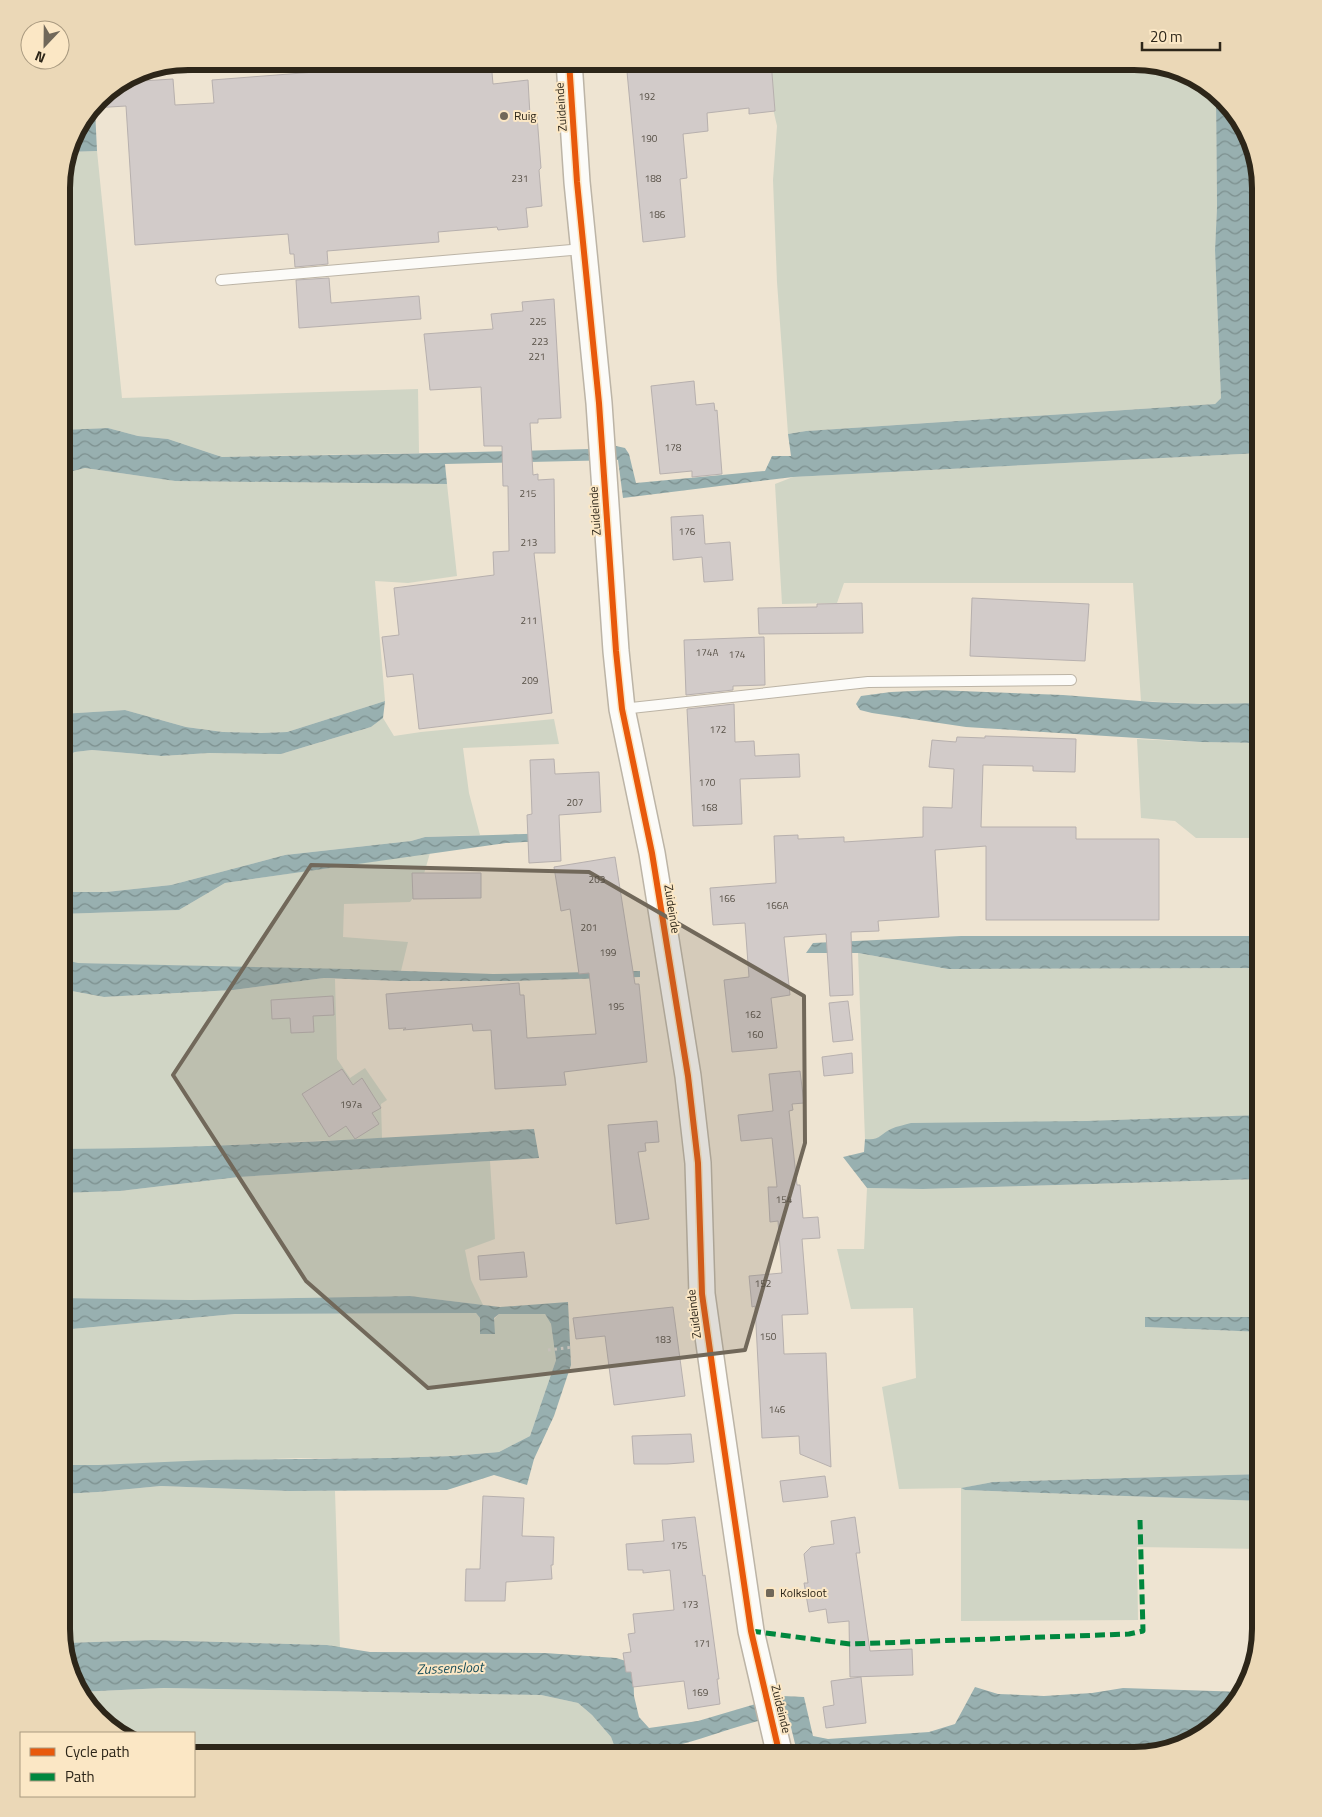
<svg xmlns="http://www.w3.org/2000/svg" width="1322" height="1817" font-family="'Titillium Web',sans-serif">
<defs>
<pattern id="water-waves" width="16" height="10" patternUnits="userSpaceOnUse" patternTransform="scale(1.25)"><rect width="16" height="10" fill="#98b0b0"/><path d="M0 5q4-4 8 0t8 0" fill="none" stroke="#7c8f8e"/></pattern>
</defs>
<rect width="100%" height="100%" fill="#eee4d2"/>
<path fill="#d0d5c5" d="M 762,61 L 1142,62 L 1198,78 L 1216,97 L 1217,207 L 1215,250 L 1221,398 L 1215,404 L 806,431 L 788,434 L 777,282 L 773,180 L 777,126 Z
M 97,151 L 122,398 L 418,389 L 419,453 L 222,457 L 168,439 L 138,436 L 108,428 L 62,430 L 62,180 L 69,152 Z
M 1261,291 L 1261,405 L 1256,398 L 1249,299 Z
M 1261,453 L 1261,703 L 1203,704 L 1141,701 L 1133,583 L 844,583 L 837,603 L 782,604 L 775,484 L 793,477 Z
M 85,468 L 175,481 L 447,484 L 457,576 L 408,583 L 375,581 L 385,701 L 287,732 L 261,733 L 223,732 L 186,727 L 125,710 L 61,714 L 61,474 Z
M 383,718 L 394,736 L 421,732 L 554,719 L 559,744 L 463,748 L 469,793 L 480,835 L 425,837 L 411,841 L 285,855 L 171,885 L 106,892 L 61,892 L 61,758 L 75,752 L 92,750 L 162,756 L 209,753 L 281,754 L 371,727 Z
M 1137,739 L 1200,742 L 1261,743 L 1261,838 L 1196,838 L 1175,821 L 1141,818 Z
M 430,853 L 419,891 L 410,902 L 344,904 L 343,937 L 408,942 L 401,971 L 77,963 L 61,959 L 61,914 L 179,910 L 225,883 Z
M 858,953 L 948,969 L 1261,968 L 1261,1115 L 889,1130 C 882,1137 875,1141 865,1139 Z
M 324,978 L 335,979 L 337,1059 L 350,1078 L 365,1068 L 387,1100 L 381,1104 L 382,1138 L 140,1149 L 61,1149 L 61,989 L 104,997 L 233,990 Z
M 490,1161 L 495,1239 L 465,1250 L 471,1280 L 483,1305 L 410,1296 L 191,1300 L 61,1298 L 61,1193 L 120,1191 L 239,1177 Z
M 1261,1179 L 1261,1317 L 1146,1317 L 1145,1327 L 1261,1332 L 1261,1474 L 993,1482 L 962,1488 L 965,1490 L 1261,1501 L 1261,1549 L 1137,1547 L 1138,1620 L 961,1621 L 961,1488 L 899,1489 L 882,1387 L 916,1378 L 913,1308 L 851,1309 L 837,1249 L 864,1249 L 867,1188 L 923,1189 Z
M 476,1313 L 480,1318 L 480,1334 L 499,1314 L 545,1314 L 551,1324 L 556,1360 L 530,1436 L 499,1452 L 452,1456 L 390,1458 L 301,1458 L 98,1465 L 61,1465 L 61,1330 L 235,1314 Z
M 161,1486 L 289,1491 L 335,1491 L 340,1648 L 327,1645 L 152,1640 L 65,1643 L 61,1629 L 61,1494 L 98,1492 Z
M 164,1688 L 541,1695 L 578,1703 L 592,1715 L 611,1737 L 618,1756 L 194,1755 L 194,1733 L 119,1733 L 78,1692 Z"/>
<path fill="url(#water-waves)" d="M 1216,97 L 1244,124 L 1260,186 L 1261,291 L 1249,299 L 1256,398 L 1261,405 L 1261,453 L 793,477 L 623,498 L 618,460 L 445,464 L 447,484 L 175,481 L 85,468 L 61,474 L 61,430 L 108,428 L 138,436 L 168,439 L 222,457 L 438,453 L 590,449 L 616,446 L 625,448 L 629,454 L 636,483 L 765,471 L 772,456 L 791,456 L 788,434 L 806,431 L 1215,404 L 1221,398 L 1215,250 L 1217,207 Z
M 92,109 L 95,109 L 97,151 L 69,152 L 74,132 Z
M 935,690 L 1063,695 L 1153,702 L 1203,704 L 1261,703 L 1261,743 L 1200,742 L 966,727 L 872,713 L 860,710 L 856,704 L 861,696 L 891,692 Z
M 385,701 L 383,718 L 371,727 L 281,754 L 209,753 L 162,756 L 92,750 L 75,752 L 61,758 L 61,714 L 125,710 L 186,727 L 223,732 L 261,733 L 287,732 Z
M 556,833 L 557,840 L 506,843 L 225,883 L 179,910 L 61,914 L 61,892 L 106,892 L 171,885 L 285,855 L 411,841 L 425,837 Z
M 961,936 L 1261,936 L 1261,968 L 948,969 L 858,953 L 806,953 L 813,943 Z
M 61,959 L 78,963 L 348,969 L 493,974 L 640,971 L 640,977 L 513,981 L 399,981 L 324,978 L 233,990 L 104,997 L 61,989 Z
M 1261,1115 L 1261,1179 L 923,1189 L 867,1188 L 843,1157 L 864,1152 L 865,1139 C 880,1141 880,1134 891,1129 C 897,1126 905,1125 911,1123 L 1087,1121 Z
M 534,1129 L 539,1158 L 239,1177 L 120,1191 L 61,1193 L 61,1149 C 219,1148 377,1138 534,1129 Z
M 410,1296 L 500,1307 L 568,1302 L 571,1365 L 554,1416 L 534,1459 L 527,1485 L 494,1475 L 447,1490 L 289,1491 L 161,1486 L 98,1492 L 61,1494 L 61,1465 L 98,1465 L 209,1460 L 390,1458 L 452,1456 L 499,1452 L 530,1436 L 556,1360 L 551,1324 L 545,1314 L 499,1314 L 494,1318 L 495,1334 L 480,1334 L 480,1318 L 476,1313 L 235,1314 L 61,1330 L 61,1298 L 191,1300 Z
M 1145,1317 L 1261,1317 L 1261,1332 L 1145,1327 Z
M 1261,1474 L 1261,1501 L 965,1490 L 961,1488 L 993,1482 Z
M 152,1640 L 327,1645 L 370,1652 L 545,1653 L 616,1658 L 633,1663 L 634,1696 L 639,1717 L 649,1728 L 698,1721 L 783,1696 L 804,1697 L 813,1736 L 828,1739 L 929,1732 L 955,1724 L 975,1687 L 998,1694 L 1044,1696 L 1092,1693 L 1123,1688 L 1244,1692 L 1198,1739 L 1134,1756 L 798,1756 L 788,1715 C 778,1717 768,1718 758,1721 C 720,1731 684,1747 645,1751 L 644,1756 L 618,1756 L 611,1737 L 592,1715 L 578,1703 L 541,1695 L 164,1688 L 78,1692 L 65,1643 Z"/>
<path fill="#d2cbc9" stroke="#b7b0ae" d="M 327,61 L 491,61 L 493,84 L 528,80 L 530,116 L 537,116 L 541,168 L 539,170 L 542,206 L 526,208 L 528,227 L 498,230 L 497,227 L 438,232 L 439,242 L 327,251 L 328,264 L 295,267 L 294,254 L 290,254 L 288,234 L 135,245 L 126,106 L 93,108 L 104,93 L 142,70 L 142,81 L 173,79 L 175,105 L 214,103 L 212,80 L 328,71 Z
M 626,61 L 748,61 L 748,64 L 771,61 L 775,111 L 749,114 L 749,108 L 707,113 L 708,131 L 683,134 L 687,178 L 680,179 L 685,237 L 643,242 Z
M 329,278 L 331,303 L 419,296 L 421,319 L 299,328 L 296,280 Z
M 554,299 L 561,418 L 538,419 L 538,423 L 530,423 L 533,475 L 538,474 L 538,480 L 554,479 L 555,553 L 534,553 L 552,713 L 419,729 L 413,674 L 387,677 L 382,637 L 399,635 L 394,588 L 494,575 L 493,552 L 509,551 L 508,486 L 503,486 L 502,446 L 484,446 L 481,387 L 430,390 L 424,334 L 493,329 L 491,314 L 523,311 L 522,302 Z
M 694,381 L 696,405 L 714,403 L 715,411 L 717,410 L 722,474 L 692,477 L 692,471 L 660,474 L 651,386 Z
M 703,515 L 705,544 L 730,542 L 733,580 L 704,582 L 702,557 L 673,560 L 671,517 Z
M 972,598 L 1089,604 L 1085,661 L 970,656 Z
M 862,603 L 863,633 L 759,634 L 758,608 L 817,607 L 817,604 Z
M 764,637 L 765,685 L 733,686 L 733,690 L 686,695 L 684,640 Z
M 734,704 L 735,742 L 754,741 L 755,756 L 799,754 L 800,777 L 740,779 L 742,824 L 693,826 L 687,709 Z
M 985,736 L 1076,739 L 1075,772 L 1033,771 L 1033,766 L 983,765 L 981,827 L 1076,827 L 1076,839 L 1159,839 L 1159,920 L 986,920 L 986,846 L 935,850 L 939,917 L 878,921 L 879,931 L 851,932 L 853,995 L 830,996 L 826,934 L 784,937 L 790,995 L 771,998 L 777,1048 L 732,1052 L 724,980 L 749,977 L 745,923 L 713,925 L 710,888 L 776,883 L 774,836 L 798,835 L 798,839 L 844,837 L 844,842 L 923,837 L 923,807 L 952,808 L 954,769 L 929,767 L 932,740 L 956,742 L 957,737 L 985,738 Z
M 554,759 L 555,774 L 599,772 L 601,812 L 559,815 L 561,861 L 529,863 L 527,815 L 532,814 L 530,760 Z
M 615,857 L 635,984 L 639,984 L 647,1062 L 564,1072 L 566,1085 L 495,1089 L 491,1030 L 473,1031 L 472,1024 L 403,1030 L 406,1028 L 389,1029 L 386,994 L 519,983 L 520,995 L 524,995 L 527,1038 L 596,1034 L 589,973 L 579,974 L 570,909 L 561,911 L 554,867 Z
M 412,873 L 481,873 L 481,898 L 413,899 Z
M 333,996 L 334,1015 L 313,1016 L 314,1032 L 291,1033 L 290,1018 L 272,1019 L 271,1000 Z
M 848,1001 L 853,1040 L 833,1042 L 829,1003 Z
M 852,1053 L 853,1073 L 824,1076 L 822,1057 Z
M 342,1069 L 353,1085 L 362,1078 L 381,1108 L 372,1113 L 379,1124 L 355,1139 L 346,1126 L 329,1137 L 302,1094 Z
M 800,1071 L 804,1103 L 792,1104 L 793,1110 L 789,1111 L 797,1185 L 800,1185 L 803,1218 L 818,1217 L 820,1238 L 802,1239 L 808,1314 L 782,1315 L 784,1354 L 826,1353 L 831,1467 L 800,1454 L 799,1436 L 762,1438 L 755,1306 L 752,1307 L 749,1276 L 782,1273 L 778,1221 L 770,1222 L 768,1187 L 777,1187 L 772,1138 L 741,1141 L 738,1115 L 773,1111 L 769,1074 Z
M 657,1121 L 659,1142 L 645,1143 L 646,1151 L 638,1152 L 649,1219 L 616,1224 L 608,1125 Z
M 524,1252 L 527,1277 L 480,1280 L 478,1256 Z
M 673,1307 L 685,1396 L 614,1405 L 605,1336 L 576,1339 L 573,1318 Z
M 691,1434 L 694,1462 L 667,1464 L 634,1464 L 632,1436 Z
M 825,1476 L 828,1497 L 783,1502 L 780,1481 Z
M 483,1496 L 524,1498 L 522,1536 L 554,1537 L 553,1565 L 551,1565 L 552,1579 L 506,1582 L 505,1601 L 465,1601 L 466,1569 L 480,1569 Z
M 695,1517 L 703,1576 L 705,1575 L 719,1679 L 717,1679 L 720,1704 L 688,1709 L 684,1681 L 633,1687 L 631,1672 L 626,1672 L 623,1653 L 631,1652 L 628,1634 L 635,1633 L 633,1614 L 674,1610 L 670,1570 L 643,1573 L 643,1570 L 628,1570 L 626,1544 L 664,1541 L 662,1520 Z
M 855,1517 L 860,1553 L 856,1553 L 870,1651 L 912,1649 L 913,1675 L 850,1677 L 849,1621 L 828,1623 L 826,1609 L 809,1612 L 804,1583 L 808,1583 L 804,1554 L 811,1547 L 834,1544 L 831,1521 Z
M 861,1677 L 866,1723 L 826,1728 L 823,1707 L 834,1705 L 831,1681 Z"/>
<g fill="none" stroke-linecap="round" stroke-linejoin="round">
<g stroke="#bcb4a6" stroke-width="12">
<path id="service" d="M 176,64 L 176,68 L 287,61
M 221,280 L 583,249
M 622,709 L 868,682 L 1071,680"/>
</g>
<g stroke="#bcb4a6" stroke-width="28">
<path id="tertiary" d="M 569,61 L 577,182 L 599,403 L 616,651 L 622,709 L 652,853 L 688,1076 L 698,1163 L 702,1294 L 715,1386 L 751,1631 L 780,1756"/>
</g>
<path stroke="#dad6d0" stroke-width="3" stroke-dasharray="2.5 4" stroke-linecap="butt" d="M 548,1350 L 573,1347"/>
<use href="#service" stroke="#fcfbf8" stroke-width="10"/>
<use href="#tertiary" stroke="#fcfbf8" stroke-width="25"/>
<path stroke="#00873e" stroke-width="5" stroke-dasharray="10 5" stroke-linecap="butt" d="M 751,1631 L 850,1644 L 1129,1634 L 1143,1631 L 1140,1520"/>
<g stroke="#fbe7c5" stroke-width="9">
<path id="cycleway" d="M 569,61 L 577,182 L 599,403 L 616,651 L 622,709 L 652,853 L 688,1076 L 698,1163 L 702,1294 L 715,1386 L 751,1631 L 780,1756"/>
</g>
<use href="#cycleway" stroke="#e8590c" stroke-width="6"/>
</g>
<path fill="#71685a" fill-opacity="0.2" stroke="#71685a" stroke-width="4" stroke-linejoin="round" d="M 311,865 L 589,872 L 804,996 L 805,1143 L 745,1350 L 428,1388 L 306,1281 L 173,1075 Z"/>
<g fill="#71685a" stroke="#fbe7c5" stroke-width="2">
<circle cx="504" cy="116" r="5"/>
<rect x="765" y="1588" width="10" height="10" rx="2.5"/>
</g>
<g text-anchor="middle" stroke-width="4" stroke-linejoin="round" paint-order="stroke">
<g font-size="10" fill="#564f45">
<text x="647" y="100">192</text>
<text x="649" y="142">190</text>
<text x="520" y="182">231</text>
<text x="653" y="182">188</text>
<text x="657" y="218">186</text>
<text x="538" y="325">225</text>
<text x="540" y="345">223</text>
<text x="537" y="360">221</text>
<text x="673" y="451">178</text>
<text x="528" y="497">215</text>
<text x="687" y="535">176</text>
<text x="529" y="546">213</text>
<text x="529" y="624">211</text>
<text x="707" y="656">174A</text>
<text x="737" y="658">174</text>
<text x="530" y="684">209</text>
<text x="718" y="733">172</text>
<text x="707" y="786">170</text>
<text x="575" y="806">207</text>
<text x="709" y="811">168</text>
<text x="597" y="883">203</text>
<text x="727" y="902">166</text>
<text x="777" y="909">166A</text>
<text x="589" y="931">201</text>
<text x="608" y="956">199</text>
<text x="616" y="1010">195</text>
<text x="753" y="1018">162</text>
<text x="755" y="1038">160</text>
<text x="351" y="1108">197a</text>
<text x="784" y="1203">154</text>
<text x="763" y="1287">152</text>
<text x="768" y="1340">150</text>
<text x="663" y="1343">183</text>
<text x="777" y="1413">146</text>
<text x="679" y="1549">175</text>
<text x="690" y="1608">173</text>
<text x="702" y="1647">171</text>
<text x="700" y="1696">169</text>
</g>
<g font-size="12" fill="#2d2619" stroke="#fbe7c5">
<text transform="translate(561 107) rotate(-94)" y="4">Zuideinde</text>
<text transform="translate(595 511) rotate(-94)" y="4">Zuideinde</text>
<text transform="translate(672 909) rotate(81)" y="4">Zuideinde</text>
<text transform="translate(694 1314) rotate(-97)" y="4">Zuideinde</text>
<text transform="translate(781 1709) rotate(76)" y="4">Zuideinde</text>
</g>
<g font-size="12" fill="#2d2619" stroke="#fbe7c5" text-anchor="start">
<text x="514" y="120">Ruig</text>
<text x="780" y="1597">Kolksloot</text>
</g>
<g font-size="14" font-style="italic" fill="#184e5a" stroke="#fbe7c5">
<text transform="translate(450 1668) rotate(-2)" y="5">Zussensloot</text>
</g>
</g>
<path d="M0 0H1322V1817H0ZM188 70H1134A118 118 0 0 1 1252 188V1629A118 118 0 0 1 1134 1747H188A118 118 0 0 1 70 1629V188A118 118 0 0 1 188 70Z" fill="#ebd8b7" fill-rule="evenodd"/>
<path fill="none" stroke="#2d2619" stroke-width="6" d="M188 70H1134A118 118 0 0 1 1252 188V1629A118 118 0 0 1 1134 1747H188A118 118 0 0 1 70 1629V188A118 118 0 0 1 188 70Z"/>
<rect x="20" y="1732" width="175" height="65" fill="#fbe7c5" stroke="#a99a80"/>
<rect x="30" y="1748" width="25" height="8" fill="#e8590c" stroke="#a99a80"/>
<text x="65" y="1757" font-size="15" fill="#2d2619">Cycle path</text>
<rect x="30" y="1773" width="25" height="8" fill="#00873e" stroke="#a99a80"/>
<text x="65" y="1782" font-size="15" fill="#2d2619">Path</text>
<g transform="translate(45 45) rotate(202)"><circle r="24" fill="#fbe7c5" stroke="#a99a80"/>
<path d="M0-4L9 19L0 12L-9 19Z" fill="#71685a"/>
<text y="-8" font-size="14" font-weight="bold" text-anchor="middle" fill="#2d2619">N</text>
</g>
<path d="M1142 42v8h78v-8" fill="none" stroke="#2d2619" stroke-width="2.5"/>
<text x="1150" y="42" font-size="15" fill="#2d2619" stroke="#fbe7c5" stroke-width="4" paint-order="stroke">20 m</text>
</svg>
